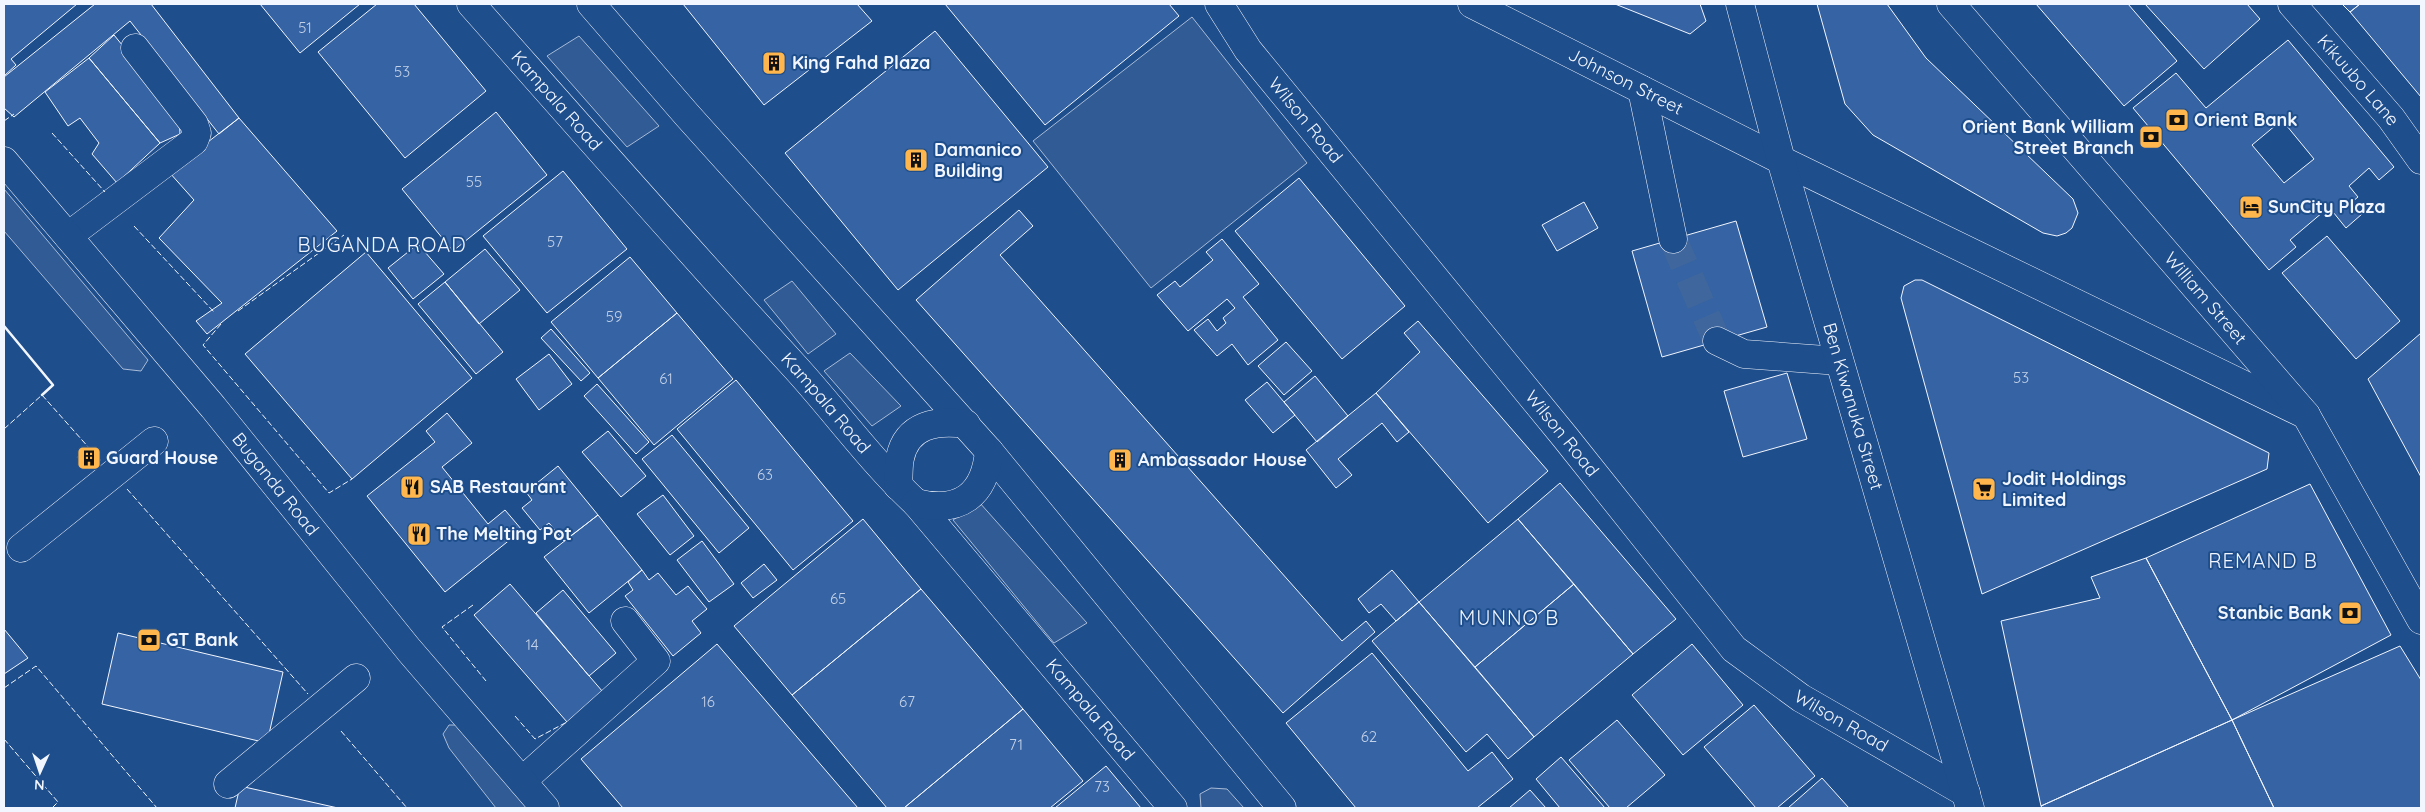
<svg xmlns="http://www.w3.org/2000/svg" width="2425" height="812" font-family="Quicksand,sans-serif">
<rect width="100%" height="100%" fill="#1f4e8c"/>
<path fill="#305b95" stroke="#a8bbd7" d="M 1192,17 L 1307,163 L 1151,288 L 1033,141 Z
M 579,36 L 659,126 L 627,147 L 547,56 Z
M 4,189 L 148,360 L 141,371 L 123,369 L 4,231 Z
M 792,281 L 836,334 L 808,354 L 764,300 Z
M 850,353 L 901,406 L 872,426 L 824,371 Z
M 979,502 L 1087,623 L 1054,643 L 953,520 Z
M 449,725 L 462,725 L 528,808 L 496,808 L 449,748 L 443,734 Z
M 1211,788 L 1227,789 L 1244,808 L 1201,808 L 1200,794 Z"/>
<path fill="#3563a3" stroke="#f2f6ff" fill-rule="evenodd" d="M 4,4 L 77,4 L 11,59 L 16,65 L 4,76 Z
M 95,4 L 151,4 L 239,118 L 219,134 L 130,21 L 14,117 L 4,108 L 4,77 Z
M 260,4 L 360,4 L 300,53 Z
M 377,4 L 414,4 L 486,91 L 405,158 L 318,52 Z
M 683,4 L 857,4 L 872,21 L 764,105 Z
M 945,4 L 1169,4 L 1179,16 L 1045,125 Z
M 1615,4 L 1700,4 L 1706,21 L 1690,34 Z
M 1817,4 L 1887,4 L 1926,58 L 2073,199 L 2078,213 L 2072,228 L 2066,233 L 2057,236 L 2043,233 L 1873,135 L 1845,104 Z
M 2036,4 L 2128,4 L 2177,61 L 2124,106 Z
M 2145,4 L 2247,4 L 2260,19 L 2204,69 Z
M 2342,4 L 2360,4 L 2350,12 Z
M 2360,4 L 2421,4 L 2421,97 L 2350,12 Z
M 935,31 L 1048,167 L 898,290 L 785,153 Z
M 114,35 L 179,115 L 180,134 L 160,143 L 89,58 Z
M 2288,40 L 2394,167 L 2379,180 L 2369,168 L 2349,186 L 2358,197 L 2352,202 L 2362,214 L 2346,228 L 2329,207 L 2290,240 L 2296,247 L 2269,270 L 2133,108 L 2176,73 L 2206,108 ZM 2282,120 L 2314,159 L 2284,183 L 2252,145 Z
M 89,58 L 160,143 L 117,183 L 92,154 L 99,143 L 80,118 L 68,126 L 45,92 Z
M 496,112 L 547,175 L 453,251 L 402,189 Z
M 239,118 L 337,231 L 207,334 L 196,321 L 222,303 L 159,238 L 194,200 L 169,172 Z
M 563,171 L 627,249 L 547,313 L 483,236 Z
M 1299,178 L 1405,306 L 1342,359 L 1235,231 Z
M 1584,202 L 1598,228 L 1557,251 L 1542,225 Z
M 1019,210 L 1033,226 L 1000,255 L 1342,641 L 1366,621 L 1375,632 L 1283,713 L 916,300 Z
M 1736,221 L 1767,327 L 1662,357 L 1632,251 Z
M 2327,236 L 2400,321 L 2356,359 L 2282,273 Z
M 1222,239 L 1259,284 L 1243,297 L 1278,340 L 1248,365 L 1232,344 L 1217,356 L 1194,330 L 1208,319 L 1217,331 L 1226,323 L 1223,318 L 1235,308 L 1227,299 L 1188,331 L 1157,295 L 1175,281 L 1180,287 L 1213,260 L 1206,252 Z
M 418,244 L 444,274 L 413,299 L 388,268 Z
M 485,249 L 520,290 L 479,324 L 445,282 Z
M 366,252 L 472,378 L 352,479 L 245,354 Z
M 630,257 L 677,313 L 598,378 L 551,322 Z
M 1915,280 L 1922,280 L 2269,453 L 2267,469 L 1982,594 L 1901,298 L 1904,286 Z
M 445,282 L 503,352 L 476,374 L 418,304 Z
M 677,313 L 733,379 L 654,445 L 598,378 Z
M 1418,321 L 1548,471 L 1488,523 L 1376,393 L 1420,352 L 1404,333 Z
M 551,329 L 590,373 L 581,381 L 541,338 Z
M 2421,333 L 2421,477 L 2368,379 Z
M 1286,342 L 1312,371 L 1284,395 L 1258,366 Z
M 549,354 L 572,384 L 539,410 L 516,379 Z
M 1787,373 L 1807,439 L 1743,457 L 1724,391 Z
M 1315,376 L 1348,416 L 1317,442 L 1284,402 Z
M 736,380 L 853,521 L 793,570 L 677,429 Z
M 1267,382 L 1295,415 L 1273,433 L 1245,400 Z
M 597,384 L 649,442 L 636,454 L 584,396 Z
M 1376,393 L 1409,432 L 1397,442 L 1382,423 L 1338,459 L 1352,475 L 1336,488 L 1306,450 Z
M 447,413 L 472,443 L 442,467 L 488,524 L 505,510 L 522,530 L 445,592 L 367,496 L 435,442 L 426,431 Z
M 608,431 L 646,476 L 621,497 L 582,452 Z
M 672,435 L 749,528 L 719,553 L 642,459 Z
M 89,448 L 101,460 L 88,469 L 77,457 Z
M 558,466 L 598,515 L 564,541 L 549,523 L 540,530 L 522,508 L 532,500 L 526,492 Z
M 1560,483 L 1676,619 L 1633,654 L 1518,519 Z
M 2310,484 L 2391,635 L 2232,720 L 2146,558 Z
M 663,495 L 694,536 L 670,555 L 637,514 Z
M 598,515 L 642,570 L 589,613 L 544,557 Z
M 863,519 L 921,589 L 792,695 L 734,626 Z
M 1518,519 L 1574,584 L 1475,667 L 1419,602 Z
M 702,541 L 734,584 L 709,602 L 677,560 Z
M 2146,558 L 2232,720 L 2041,806 L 2001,621 L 2100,598 L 2091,577 Z
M 764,564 L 777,580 L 753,598 L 741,583 Z
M 642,570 L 649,580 L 658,573 L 676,595 L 688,586 L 707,609 L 692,621 L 701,633 L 673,656 L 625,596 L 633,590 L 628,582 Z
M 1392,570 L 1419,602 L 1396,621 L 1381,604 L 1369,613 L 1358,599 Z
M 510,584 L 603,692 L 567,722 L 474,615 Z
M 1574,584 L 1633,654 L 1534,737 L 1475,667 Z
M 921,589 L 1023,709 L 904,808 L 887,808 L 792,695 Z
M 563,590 L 616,653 L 589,676 L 536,613 Z
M 1419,602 L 1534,737 L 1508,759 L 1487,734 L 1466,752 L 1372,641 Z
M 4,629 L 28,658 L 4,674 Z
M 118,633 L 283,672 L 267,743 L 102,704 Z
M 717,644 L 858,808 L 623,808 L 581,759 Z
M 1692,644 L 1743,705 L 1683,755 L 1632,695 Z
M 2400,646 L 2421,680 L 2421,808 L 2274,808 L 2232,720 Z
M 1372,653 L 1468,771 L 1492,752 L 1513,779 L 1477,808 L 1356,808 L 1286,723 Z
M 1754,705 L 1815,776 L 1777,808 L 1756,808 L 1704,747 Z
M 1023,709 L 1083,781 L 1050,808 L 904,808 Z
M 1617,720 L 1665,775 L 1626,808 L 1610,808 L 1569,760 Z
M 2232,720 L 2274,808 L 2042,808 L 2041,806 Z
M 1561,757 L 1605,808 L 1560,808 L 1536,779 Z
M 1106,766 L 1141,808 L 1055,808 Z
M 1822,778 L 1849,808 L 1788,808 Z
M 240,786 L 338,808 L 235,808 Z
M 1530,790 L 1546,808 L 1509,808 Z"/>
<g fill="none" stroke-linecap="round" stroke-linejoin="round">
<path stroke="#3f679d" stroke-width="28" stroke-dasharray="28 14" stroke-linecap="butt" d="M 1673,239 L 1717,341"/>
<g stroke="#f2f6ff" stroke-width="29">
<g id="minor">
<path id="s1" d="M 1219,4 L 1248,50 L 1565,437 L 1734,649 L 1801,698 L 1966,793"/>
<path id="s2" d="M 1472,4 L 1781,160 L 2306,415"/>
<path id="s3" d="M 1951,4 L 2306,415 L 2421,620"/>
<path id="s4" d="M 2292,4 L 2391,118 L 2421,160"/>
<path d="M 1642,90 L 1673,239"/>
<path d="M 68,236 L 194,141 L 197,133 L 194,124 L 135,48"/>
<path d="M 1717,341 L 1744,354 L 1839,361"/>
<path d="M 21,548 L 154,441"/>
<path d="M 522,781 L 656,661 L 625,621"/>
<path d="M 228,784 L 356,678"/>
</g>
</g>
<g stroke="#f2f6ff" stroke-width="29">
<g id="major">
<path id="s5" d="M 471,4 C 579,126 686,248 796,368 C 836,412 872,462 916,503 L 1173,808"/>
<path d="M 591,4 L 687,115 L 989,451 L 1282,808"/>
<path id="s6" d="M 1740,4 L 1781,160 L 1970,808"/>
<path id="s7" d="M 4,161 L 213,407 L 409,650 L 545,808"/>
<path d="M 898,486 C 899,477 898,467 900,458 C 907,424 937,420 966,424"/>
<path d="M 916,503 C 960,514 985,495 989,451"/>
</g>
</g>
<use href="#minor" stroke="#1f4e8c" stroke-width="28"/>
<use href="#major" stroke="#1f4e8c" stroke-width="28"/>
<path stroke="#f2f6ff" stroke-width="1" stroke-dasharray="6 2.5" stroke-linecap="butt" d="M 4,121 L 14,114
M 52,133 L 105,192
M 134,226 L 214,312
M 238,311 L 344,235
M 221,324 L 203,345 L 329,493 L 352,479
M 4,429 L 42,395 L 90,449
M 127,489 L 308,694
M 473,605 L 442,627 L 486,681
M 4,688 L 36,666 L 157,808
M 515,716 L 535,739 L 567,722
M 341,731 L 407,808
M 4,739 L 58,802 L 52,808"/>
<path stroke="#f2f6ff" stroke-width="2.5" d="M 4,326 L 53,385 L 42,395"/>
</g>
<defs>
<g id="building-square" transform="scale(1.25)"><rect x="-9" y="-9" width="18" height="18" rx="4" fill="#ffb74d" stroke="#1f4e8c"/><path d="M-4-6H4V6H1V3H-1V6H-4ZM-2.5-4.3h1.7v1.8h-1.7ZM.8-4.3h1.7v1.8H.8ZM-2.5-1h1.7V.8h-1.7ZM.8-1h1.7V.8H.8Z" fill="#111"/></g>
<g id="bank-square" transform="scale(1.25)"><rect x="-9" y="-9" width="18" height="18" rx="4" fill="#ffb74d" stroke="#1f4e8c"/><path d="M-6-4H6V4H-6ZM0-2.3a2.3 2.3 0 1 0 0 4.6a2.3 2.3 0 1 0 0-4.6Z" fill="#111"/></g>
<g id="hotel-square" transform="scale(1.25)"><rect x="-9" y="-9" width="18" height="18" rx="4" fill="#ffb74d" stroke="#1f4e8c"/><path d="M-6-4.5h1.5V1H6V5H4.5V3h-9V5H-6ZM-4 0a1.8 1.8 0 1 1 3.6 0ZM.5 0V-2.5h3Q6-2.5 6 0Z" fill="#111"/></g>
<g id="restaurant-square" transform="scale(1.25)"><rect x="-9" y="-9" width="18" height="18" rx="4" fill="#ffb74d" stroke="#1f4e8c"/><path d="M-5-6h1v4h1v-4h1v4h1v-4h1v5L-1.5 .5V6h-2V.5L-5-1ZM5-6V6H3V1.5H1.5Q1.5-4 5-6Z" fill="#111"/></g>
<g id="supermarket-square" transform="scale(1.25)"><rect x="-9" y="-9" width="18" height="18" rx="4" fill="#ffb74d" stroke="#1f4e8c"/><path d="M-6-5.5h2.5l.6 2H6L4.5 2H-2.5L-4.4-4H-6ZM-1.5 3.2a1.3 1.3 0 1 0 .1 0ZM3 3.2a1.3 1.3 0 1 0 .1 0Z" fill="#111"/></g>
</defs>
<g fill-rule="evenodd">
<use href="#building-square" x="774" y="63"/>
<use href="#bank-square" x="2177" y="120"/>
<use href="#bank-square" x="2151" y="137"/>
<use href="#building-square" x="916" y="160"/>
<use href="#hotel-square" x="2251" y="207"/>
<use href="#building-square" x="89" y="458"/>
<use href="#building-square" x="1120" y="460"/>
<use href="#restaurant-square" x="412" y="487"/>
<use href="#supermarket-square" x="1984" y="489"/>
<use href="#restaurant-square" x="419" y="534"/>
<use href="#bank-square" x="2350" y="613"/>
<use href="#bank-square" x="149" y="640"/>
</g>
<g text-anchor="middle" stroke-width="4" stroke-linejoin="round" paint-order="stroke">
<g font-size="15" fill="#c3d1e8">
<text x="305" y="33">51</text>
<text x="402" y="77">53</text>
<text x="474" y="187">55</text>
<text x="555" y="247">57</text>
<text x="614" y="322">59</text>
<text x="2021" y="383">53</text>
<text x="666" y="384">61</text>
<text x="765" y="480">63</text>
<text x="838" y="604">65</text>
<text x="532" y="650">14</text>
<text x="708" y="707">16</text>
<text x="907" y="707">67</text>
<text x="1369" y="742">62</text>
<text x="1016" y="750">71</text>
<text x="1102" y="792">73</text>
</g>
<g font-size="18" font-weight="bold" fill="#f2f6ff" stroke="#1f4e8c" text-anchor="start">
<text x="792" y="69">King Fahd Plaza</text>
<text x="2194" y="126">Orient Bank</text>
<text x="2134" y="133" text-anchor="end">Orient Bank William<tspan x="2134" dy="21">Street Branch</tspan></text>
<text x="934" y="156">Damanico<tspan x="934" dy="21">Building</tspan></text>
<text x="2268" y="213">SunCity Plaza</text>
<text x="106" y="464">Guard House</text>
<text x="1138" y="466">Ambassador House</text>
<text x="2002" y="485">Jodit Holdings<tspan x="2002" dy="21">Limited</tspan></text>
<text x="430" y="493">SAB Restaurant</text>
<text x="436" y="540">The Melting Pot</text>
<text x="2332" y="619" text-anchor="end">Stanbic Bank</text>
<text x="166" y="646">GT Bank</text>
</g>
<g font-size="18" fill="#f2f6ff" stroke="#1f4e8c">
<text dy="6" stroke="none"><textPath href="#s4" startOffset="101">Kikuubo Lane</textPath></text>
<text dy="6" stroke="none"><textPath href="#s2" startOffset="172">Johnson Street</textPath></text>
<text dy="6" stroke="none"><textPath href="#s5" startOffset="129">Kampala Road</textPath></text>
<text dy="6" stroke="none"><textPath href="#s1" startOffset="145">Wilson Road</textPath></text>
<text dy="6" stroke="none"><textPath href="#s3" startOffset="389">William Street</textPath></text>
<text dy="6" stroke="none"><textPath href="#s5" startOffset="534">Kampala Road</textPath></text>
<text dy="6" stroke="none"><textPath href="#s6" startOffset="418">Ben Kiwanuka Street</textPath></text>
<text dy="6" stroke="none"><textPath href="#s1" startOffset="550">Wilson Road</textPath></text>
<text dy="6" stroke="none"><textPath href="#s7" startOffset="422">Buganda Road</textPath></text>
<text dy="6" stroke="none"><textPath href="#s5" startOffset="939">Kampala Road</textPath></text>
<text dy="6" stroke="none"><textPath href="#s1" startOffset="955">Wilson Road</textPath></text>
</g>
<g font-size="20" letter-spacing="1" fill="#f2f6ff" stroke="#1f4e8c">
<text x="382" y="252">BUGANDA ROAD</text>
<text x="2263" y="568">REMAND B</text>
<text x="1509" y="625">MUNNO B</text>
</g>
</g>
<rect width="2425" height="812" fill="none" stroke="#f2f6ff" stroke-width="10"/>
<g transform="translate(40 772) rotate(183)" stroke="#1f4e8c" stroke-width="4" paint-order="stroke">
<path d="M0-4L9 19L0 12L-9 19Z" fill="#f2f6ff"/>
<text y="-8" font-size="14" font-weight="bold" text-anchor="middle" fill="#f2f6ff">N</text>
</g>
</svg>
